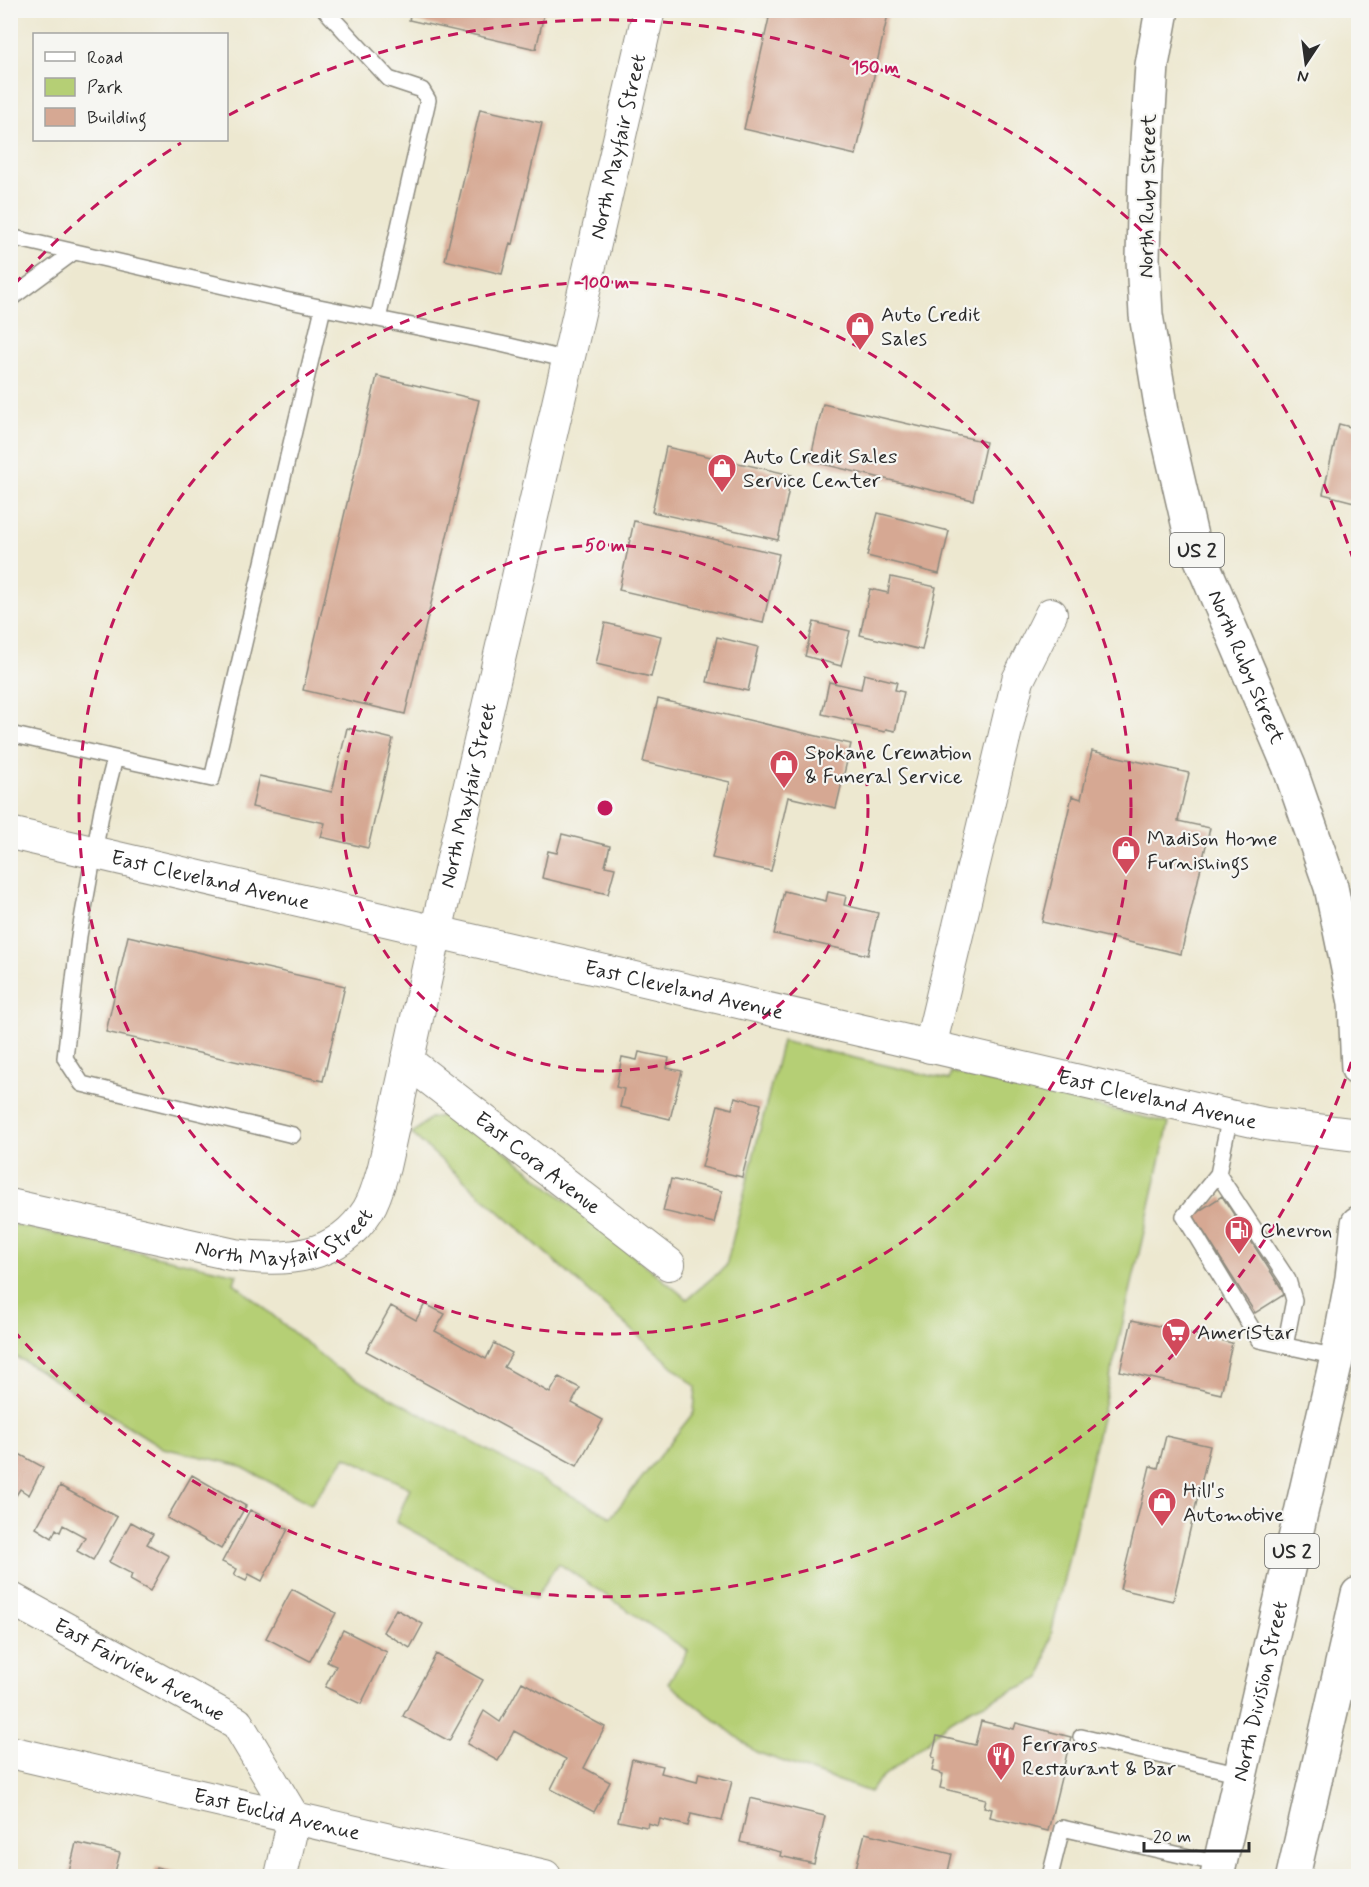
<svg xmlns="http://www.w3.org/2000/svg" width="1369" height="1887" font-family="Mynerve,sans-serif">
<rect width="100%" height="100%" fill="#f6f6f2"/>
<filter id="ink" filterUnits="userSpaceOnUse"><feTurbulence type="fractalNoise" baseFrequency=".0167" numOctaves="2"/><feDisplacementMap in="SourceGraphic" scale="12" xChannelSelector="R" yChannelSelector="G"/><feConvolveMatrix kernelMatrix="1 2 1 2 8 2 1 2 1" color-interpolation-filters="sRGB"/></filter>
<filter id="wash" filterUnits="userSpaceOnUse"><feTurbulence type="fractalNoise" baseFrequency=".008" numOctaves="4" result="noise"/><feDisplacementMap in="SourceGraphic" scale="24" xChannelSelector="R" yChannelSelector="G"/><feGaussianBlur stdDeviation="1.35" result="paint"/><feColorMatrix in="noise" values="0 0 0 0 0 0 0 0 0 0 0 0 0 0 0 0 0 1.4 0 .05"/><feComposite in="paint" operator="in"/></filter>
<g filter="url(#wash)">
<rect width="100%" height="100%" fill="#ede8d0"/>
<path fill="#b5cf75" stroke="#707d50" stroke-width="1.5" d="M 782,1041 L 949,1080 L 951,1072 L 1169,1123 L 1041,1678 L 969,1710 L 944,1725 L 925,1744 L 876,1783 L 870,1792 L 756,1752 L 668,1683 L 688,1651 L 558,1563 L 535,1599 L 396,1522 L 410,1488 L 346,1457 L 311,1504 L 238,1465 L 163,1448 L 24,1361 L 11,1355 L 11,1224 L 237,1274 L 234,1283 L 336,1368 L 611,1517 L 694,1412 L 696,1387 L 412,1134 L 430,1118 L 458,1113 L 687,1299 L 726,1266 Z"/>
<g id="blocks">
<path fill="#d6a893" d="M 412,10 L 545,10 L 536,49 L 409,20 Z
M 739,10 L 889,10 L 856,155 L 744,129 L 769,18 Z
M 480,109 L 542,123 L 513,244 L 510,243 L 502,274 L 445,260 Z
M 377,376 L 479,400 L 405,714 L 303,690 Z
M 823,404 L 986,442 L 973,500 L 810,461 Z
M 1339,424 L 1358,429 L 1358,503 L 1323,494 Z
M 666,447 L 792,475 L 778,540 L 652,512 Z
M 878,513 L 949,531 L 939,574 L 867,556 Z
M 634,521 L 779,554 L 763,623 L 619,590 Z
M 891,577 L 936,587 L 922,650 L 860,635 L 870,589 L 888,593 Z
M 814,622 L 850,631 L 841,666 L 805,656 Z
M 605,623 L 661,636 L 651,677 L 596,664 Z
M 717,637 L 758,647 L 748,691 L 707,682 Z
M 864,674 L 897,682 L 895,690 L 904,692 L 895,731 L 886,729 L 885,732 L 852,725 L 853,721 L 822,714 L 829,682 L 861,689 Z
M 658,699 L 851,744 L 836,808 L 788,797 L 771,871 L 712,858 L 730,782 L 643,762 Z
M 347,728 L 393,739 L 368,848 L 321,837 L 325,823 L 252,807 L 259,776 L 332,792 Z
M 1092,751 L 1189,773 L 1178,821 L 1210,828 L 1181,954 L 1042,922 L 1072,796 L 1081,799 Z
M 562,834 L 610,846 L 605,866 L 615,868 L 608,894 L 542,878 L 548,851 L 557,853 Z
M 784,891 L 826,901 L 828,892 L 846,896 L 844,905 L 878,913 L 868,955 L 774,934 Z
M 128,936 L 345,986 L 323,1081 L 106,1032 Z
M 639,1052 L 669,1058 L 667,1068 L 682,1071 L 670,1119 L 620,1107 L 624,1089 L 616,1087 L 622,1057 L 637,1060 Z
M 735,1097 L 761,1104 L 742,1177 L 702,1167 L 718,1105 L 732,1109 Z
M 671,1179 L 722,1191 L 714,1223 L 663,1211 Z
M 1222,1196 L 1285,1294 L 1255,1313 L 1193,1215 Z
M 425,1304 L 445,1314 L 435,1331 L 486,1359 L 494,1343 L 512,1353 L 504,1367 L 550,1393 L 559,1377 L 580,1388 L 572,1403 L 603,1420 L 577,1466 L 366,1351 L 391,1306 L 416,1320 Z
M 1132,1320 L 1232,1343 L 1221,1394 L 1120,1371 Z
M 1166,1436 L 1210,1446 L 1173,1601 L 1120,1589 L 1150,1466 L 1158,1468 Z
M 10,1449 L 43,1467 L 29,1495 L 20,1489 L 15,1497 L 10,1495 Z
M 192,1475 L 246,1506 L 221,1549 L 167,1518 Z
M 60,1486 L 117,1517 L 93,1560 L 77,1551 L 85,1537 L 63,1525 L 60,1532 L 56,1529 L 52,1538 L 36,1528 Z
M 250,1510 L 288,1529 L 262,1581 L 249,1574 L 246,1581 L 234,1575 L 237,1569 L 222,1562 Z
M 131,1522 L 153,1534 L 147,1544 L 169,1556 L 150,1591 L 130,1580 L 132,1574 L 109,1562 Z
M 292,1589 L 336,1613 L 310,1661 L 266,1638 Z
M 396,1609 L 423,1624 L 410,1648 L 383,1632 Z
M 343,1630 L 387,1652 L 361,1704 L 325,1687 L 336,1666 L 327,1662 Z
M 436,1654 L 483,1680 L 449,1741 L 403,1716 Z
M 522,1682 L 605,1727 L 584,1768 L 610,1782 L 594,1812 L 551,1789 L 566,1759 L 514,1731 L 498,1761 L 467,1744 L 484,1711 L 500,1722 Z
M 981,1721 L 1014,1729 L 1016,1723 L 1071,1737 L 1048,1831 L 990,1817 L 992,1809 L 984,1807 L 986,1799 L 940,1788 L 943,1774 L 932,1771 L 935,1758 L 932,1757 L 937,1736 L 975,1745 Z
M 632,1759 L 663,1766 L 661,1773 L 697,1782 L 699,1773 L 732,1781 L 722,1821 L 691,1814 L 688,1826 L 660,1819 L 658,1826 L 648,1823 L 647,1827 L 618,1821 Z
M 750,1798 L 825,1816 L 814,1864 L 780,1856 L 781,1852 L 740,1842 Z
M 865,1833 L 952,1854 L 947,1876 L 854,1876 Z
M 76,1843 L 120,1853 L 114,1876 L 68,1876 Z
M 156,1867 L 193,1876 L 154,1876 Z"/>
</g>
</g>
<g filter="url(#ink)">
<use href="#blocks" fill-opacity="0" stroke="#8c8a7e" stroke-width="1.5"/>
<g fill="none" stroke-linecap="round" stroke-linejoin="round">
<g stroke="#8c8a7e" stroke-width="18">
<path id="service" d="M 325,10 L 389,79 L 422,90 L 428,100 L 378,319 L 501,344 L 568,360
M 10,237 L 285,300 L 378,319
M 10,299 L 74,252
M 10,734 L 115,758
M 1230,1116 L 1218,1174 L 1288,1280 L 1294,1300 L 1285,1346
M 293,1135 L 82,1084 L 65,1058 L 79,936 L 102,809 L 115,758 L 212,779 L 323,308
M 1218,1174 L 1184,1216 L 1259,1340 L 1337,1357
M 1081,1737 L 1241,1774
M 1050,1876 L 1062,1828 L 1220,1864"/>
</g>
<g stroke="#8c8a7e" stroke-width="34">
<g id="minor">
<path id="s1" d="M 10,833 L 1230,1116 L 1266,1124 L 1358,1135"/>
<path d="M 930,1047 L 1018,680 L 1051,614"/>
<path id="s2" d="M 407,1061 L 669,1264"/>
<path id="s3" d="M 10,1205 L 235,1255 C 286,1262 337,1259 368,1210 C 376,1197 380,1181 384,1167 L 436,932 L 649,10"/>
<path id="s4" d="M 10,1598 L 237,1723 L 294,1818 L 281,1876"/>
<path id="s5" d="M 10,1752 L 545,1876"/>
</g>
</g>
<g stroke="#8c8a7e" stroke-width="36">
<g id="primary">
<path id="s6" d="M 1162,10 L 1152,65 L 1145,171 L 1143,259 L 1146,315 L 1162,411 L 1191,536 L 1289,766 L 1331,887 L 1355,1003 L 1358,1069"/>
<path id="s7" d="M 1217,1876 L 1337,1357 L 1352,1278 L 1358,1223"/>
<path d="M 1293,1876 L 1358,1594"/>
</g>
</g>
<use href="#service" stroke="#fff" stroke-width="15"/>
<use href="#minor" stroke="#fff" stroke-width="32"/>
<use href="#primary" stroke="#fff" stroke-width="33"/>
</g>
</g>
<g fill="none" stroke="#c2185b" stroke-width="3" stroke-dasharray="10 8">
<circle cx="605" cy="808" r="263"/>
<circle cx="605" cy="808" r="526"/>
<path d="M1357 1045A789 789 0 0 1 14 1331M14 285A789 789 0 0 1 181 143M229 115A789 789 0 0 1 1357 571"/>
</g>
<defs>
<g id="shop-pin" transform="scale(1.5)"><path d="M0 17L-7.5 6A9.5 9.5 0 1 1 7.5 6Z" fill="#d1495b" stroke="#f6f6f2"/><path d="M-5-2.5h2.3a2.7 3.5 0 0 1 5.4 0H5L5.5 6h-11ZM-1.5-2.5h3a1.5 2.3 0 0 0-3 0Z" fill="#fff"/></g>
<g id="fuel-pin" transform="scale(1.5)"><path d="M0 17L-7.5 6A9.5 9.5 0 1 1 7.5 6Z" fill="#d1495b" stroke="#f6f6f2"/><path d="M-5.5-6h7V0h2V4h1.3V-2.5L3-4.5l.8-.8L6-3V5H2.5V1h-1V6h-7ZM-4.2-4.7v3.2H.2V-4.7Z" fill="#fff"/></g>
<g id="supermarket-pin" transform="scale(1.5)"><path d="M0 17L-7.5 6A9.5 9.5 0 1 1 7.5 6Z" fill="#d1495b" stroke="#f6f6f2"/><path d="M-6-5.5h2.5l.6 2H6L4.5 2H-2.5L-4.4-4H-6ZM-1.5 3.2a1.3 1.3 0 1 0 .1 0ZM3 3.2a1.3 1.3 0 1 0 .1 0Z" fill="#fff"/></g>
<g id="restaurant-pin" transform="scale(1.5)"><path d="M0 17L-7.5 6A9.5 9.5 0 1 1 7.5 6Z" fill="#d1495b" stroke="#f6f6f2"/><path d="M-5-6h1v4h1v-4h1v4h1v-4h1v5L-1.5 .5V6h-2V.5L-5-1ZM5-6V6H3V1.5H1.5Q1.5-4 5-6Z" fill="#fff"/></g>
</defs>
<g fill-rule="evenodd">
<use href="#shop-pin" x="860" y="326"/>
<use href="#shop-pin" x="722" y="468"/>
<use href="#shop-pin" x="784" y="764"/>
<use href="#shop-pin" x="1126" y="850"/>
<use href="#fuel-pin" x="1239" y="1230"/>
<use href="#supermarket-pin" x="1176" y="1332"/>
<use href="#shop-pin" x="1162" y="1502"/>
<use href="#restaurant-pin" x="1001" y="1756"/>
</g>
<g text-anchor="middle" stroke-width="4.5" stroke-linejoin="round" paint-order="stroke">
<g fill="#f6f6f2" stroke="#686867" stroke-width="1.5">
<rect x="1170" y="533" width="54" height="34" rx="4.5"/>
<rect x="1265" y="1534" width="54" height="34" rx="4.5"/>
</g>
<g font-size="20" font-weight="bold" fill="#2b2b2b">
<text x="1197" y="557">US 2</text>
<text x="1292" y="1558">US 2</text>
</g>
<g font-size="21" fill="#2b2b2b" stroke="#f6f6f2">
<text dy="7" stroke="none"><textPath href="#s3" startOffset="1473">North Mayfair Street</textPath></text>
<text transform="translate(1147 196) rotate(-89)" y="7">North Ruby Street</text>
<text dy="7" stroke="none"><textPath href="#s6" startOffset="674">North Ruby Street</textPath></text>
<text dy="7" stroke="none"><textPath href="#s3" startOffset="807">North Mayfair Street</textPath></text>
<text dy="7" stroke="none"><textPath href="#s1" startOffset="206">East Cleveland Avenue</textPath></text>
<text dy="7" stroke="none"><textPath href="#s1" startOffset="692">East Cleveland Avenue</textPath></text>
<text dy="7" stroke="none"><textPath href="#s1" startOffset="1178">East Cleveland Avenue</textPath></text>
<text dy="7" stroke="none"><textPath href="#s2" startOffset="166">East Cora Avenue</textPath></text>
<text dy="7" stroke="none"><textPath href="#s3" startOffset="285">North Mayfair Street</textPath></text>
<text dy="7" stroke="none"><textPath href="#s4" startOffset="148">East Fairview Avenue</textPath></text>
<text dy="7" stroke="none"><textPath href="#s7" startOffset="190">North Division Street</textPath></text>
<text dy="7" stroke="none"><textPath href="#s5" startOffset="274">East Euclid Avenue</textPath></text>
</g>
<g font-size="21" fill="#2b2b2b" stroke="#f6f6f2" text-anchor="start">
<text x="881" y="321">Auto Credit<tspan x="881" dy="24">Sales</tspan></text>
<text x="743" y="463">Auto Credit Sales<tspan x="743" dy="24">Service Center</tspan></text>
<text x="805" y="759">Spokane Cremation<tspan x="805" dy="24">&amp; Funeral Service</tspan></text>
<text x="1147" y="845">Madison Home<tspan x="1147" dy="24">Furnishings</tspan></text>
<text x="1260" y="1237">Chevron</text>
<text x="1197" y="1339">AmeriStar</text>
<text x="1183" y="1497">Hill's<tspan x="1183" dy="24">Automotive</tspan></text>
<text x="1022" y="1751">Ferraros<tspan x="1022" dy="24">Restaurant &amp; Bar</tspan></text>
</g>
</g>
<circle cx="605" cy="808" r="9" fill="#c2185b" stroke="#f6f6f2" stroke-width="3"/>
<g font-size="18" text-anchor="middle" font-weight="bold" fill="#c2185b" stroke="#f6f6f2" stroke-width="4.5" stroke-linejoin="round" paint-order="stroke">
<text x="875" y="73">150 m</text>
<text x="605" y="288">100 m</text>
<text x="605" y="551">50 m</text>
</g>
<rect width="1369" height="1887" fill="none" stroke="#f6f6f2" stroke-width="36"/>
<rect x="33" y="33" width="195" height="108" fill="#f6f6f2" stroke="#a5a5a2" stroke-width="1.5"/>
<rect x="45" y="52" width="30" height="9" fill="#ffffff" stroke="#a5a5a2" stroke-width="1.5"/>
<text x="87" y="63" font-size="18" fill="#2b2b2b">Road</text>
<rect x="45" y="78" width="30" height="18" fill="#b5cf75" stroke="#a5a5a2" stroke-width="1.5"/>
<text x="87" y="93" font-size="18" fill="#2b2b2b">Park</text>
<rect x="45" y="108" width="30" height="18" fill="#d6a893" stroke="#a5a5a2" stroke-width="1.5"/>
<text x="87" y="123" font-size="18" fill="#2b2b2b">Building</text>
<g transform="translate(1306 63) rotate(193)" stroke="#f6f6f2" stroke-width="4.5" paint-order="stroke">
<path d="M0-4.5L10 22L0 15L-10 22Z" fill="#2b2b2b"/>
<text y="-9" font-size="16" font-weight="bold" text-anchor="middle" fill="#2b2b2b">N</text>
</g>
<path d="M1144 1842v9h105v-9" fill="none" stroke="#2b2b2b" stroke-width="3"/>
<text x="1153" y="1842" font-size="18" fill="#2b2b2b" stroke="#f6f6f2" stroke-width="4.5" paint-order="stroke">20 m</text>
</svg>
